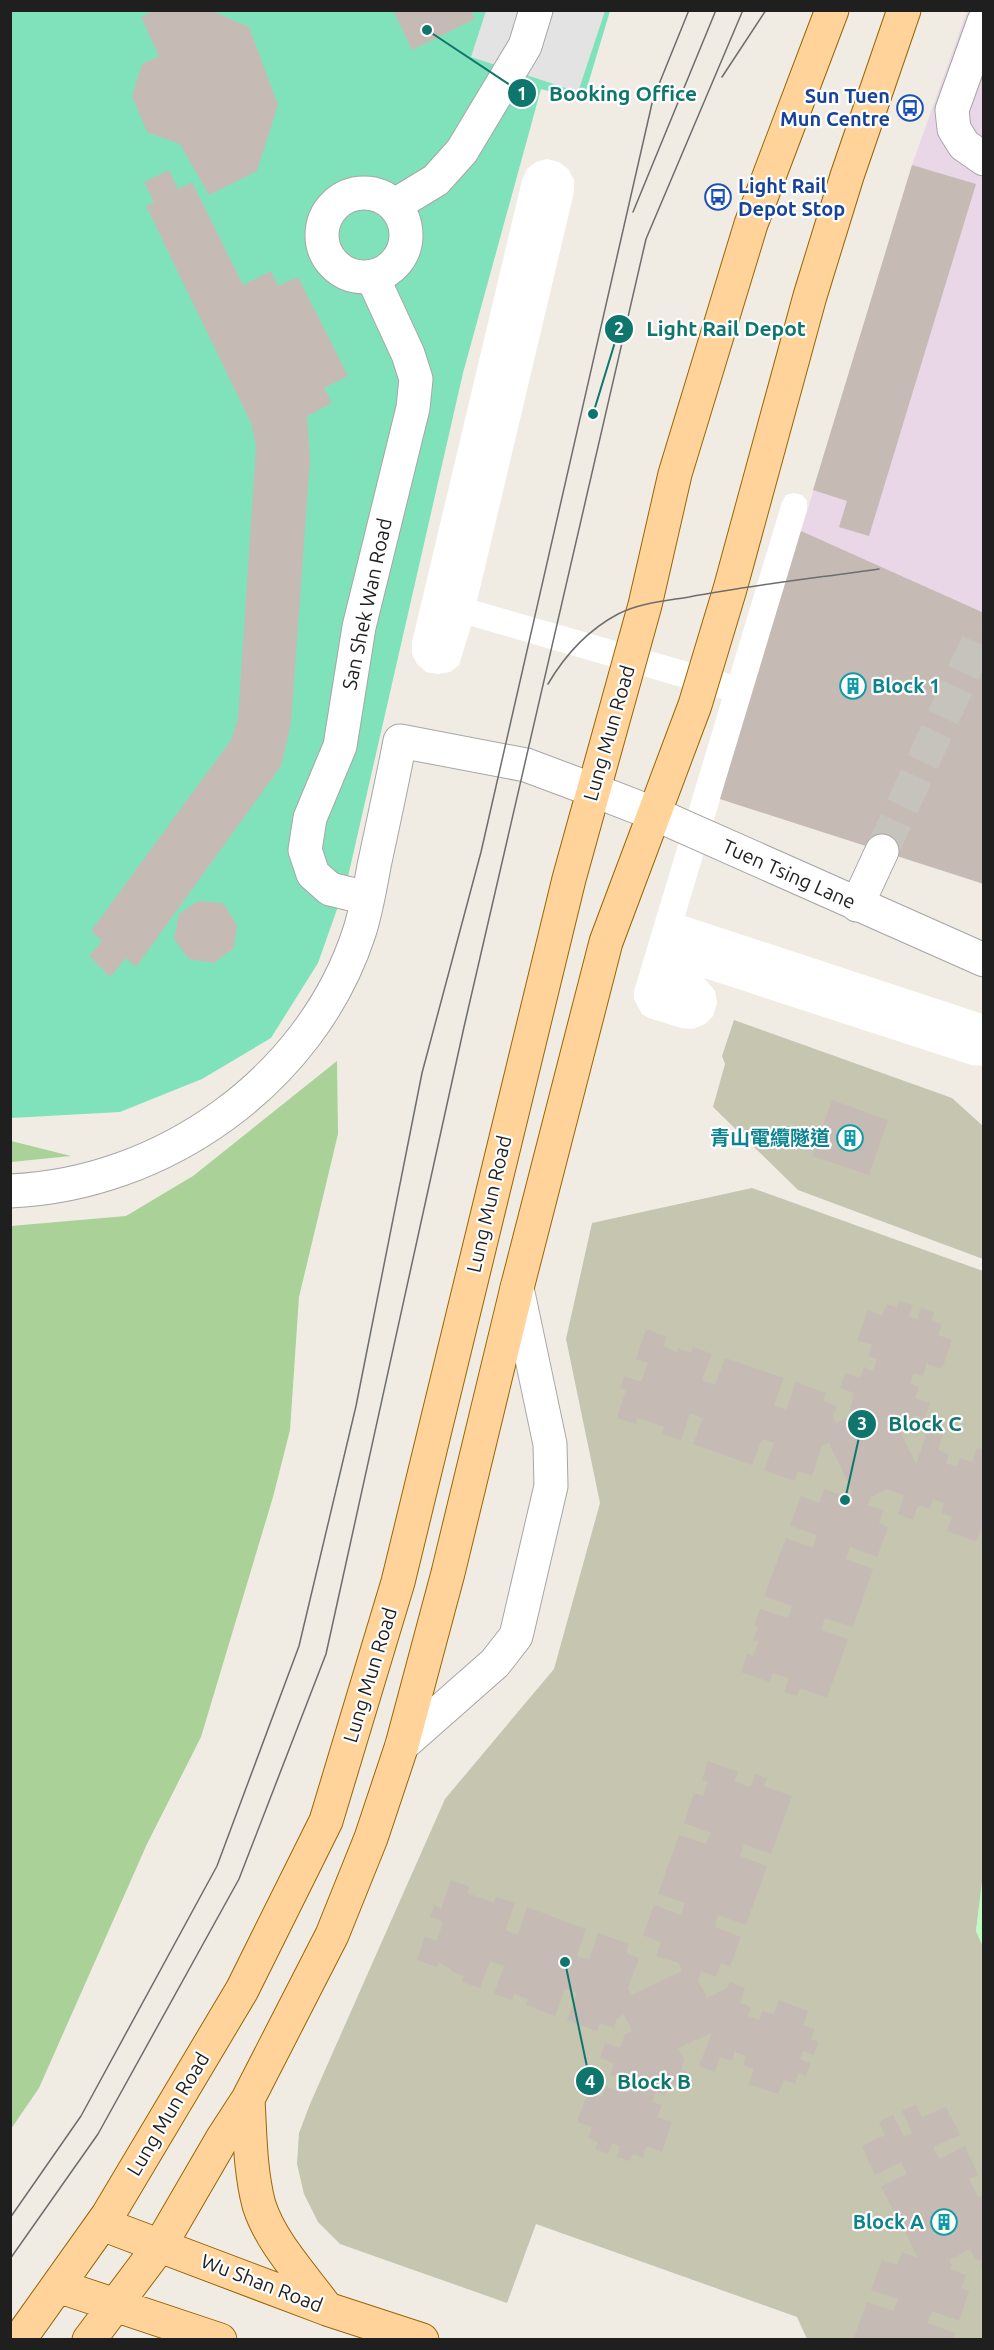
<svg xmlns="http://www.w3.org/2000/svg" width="994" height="2350" font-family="Ubuntu,'Noto Sans TC',sans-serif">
<rect width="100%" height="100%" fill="#f0ece4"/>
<path fill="#e9d6e6" d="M 967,11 L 983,11 L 983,884 L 720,799 L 912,165 Z"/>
<path fill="#c5c5b0" d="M 734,1020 L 952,1098 L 983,1126 L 983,1259 L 798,1190 L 713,1107 L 725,1064 L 722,1056 Z
M 752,1188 L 983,1271 L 984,1873 L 976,1931 L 984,1947 L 983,2339 L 807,2339 L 797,2317 L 536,2224 L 507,2303 L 340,2244 L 318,2222 L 304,2194 L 297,2164 L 299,2133 L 310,2104 L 445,1799 L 554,1669 L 600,1503 L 566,1339 L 592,1223 Z"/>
<path fill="#a9d198" d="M 337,1061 L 338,1134 L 299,1297 L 290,1430 L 273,1497 L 201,1737 L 147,1844 L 39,2088 L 11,2129 L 11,1226 L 126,1216 L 193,1176 Z
M 11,1141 L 71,1156 L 11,1162 Z"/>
<path fill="#c0fbc4" d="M 983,1873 L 983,1947 L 976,1931 Z"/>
<path fill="#80e2bb" d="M 11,11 L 610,11 L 583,101 L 541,89 L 463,373 L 347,881 L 318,963 L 271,1038 L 202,1079 L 120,1112 L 11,1118 Z"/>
<path fill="#e3e3e3" d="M 486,11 L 605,11 L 578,92 L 471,57 Z"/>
<path fill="#fff" d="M 547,159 L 559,162 L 569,170 L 574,180 L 574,192 L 477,601 L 730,674 L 782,502 L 786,495 L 794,493 L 802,495 L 807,501 L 807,510 L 685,916 L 983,1014 L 983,1066 L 971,1065 L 704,978 L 715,991 L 717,1003 L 713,1016 L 705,1024 L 693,1029 L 681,1028 L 649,1018 L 642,1014 L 634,999 L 634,991 L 722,699 L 471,626 L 459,665 L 450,672 L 438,674 L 426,672 L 417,664 L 412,654 L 412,642 L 522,180 L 527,169 L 536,162 Z"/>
<path fill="#c5bbb4" d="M 154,10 L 210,10 L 249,27 L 278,105 L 257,171 L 209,195 L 180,144 L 147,132 L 132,96 L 142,64 L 159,56 L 141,17 Z
M 393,10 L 471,10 L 475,19 L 412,50 Z
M 912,165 L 976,184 L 869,536 L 839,527 L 847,501 L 813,490 Z
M 169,170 L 178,189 L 192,182 L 243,285 L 271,271 L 278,286 L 298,277 L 348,376 L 324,388 L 332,403 L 307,416 L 310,459 L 291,724 L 281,766 L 136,967 L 126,958 L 110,977 L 89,956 L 102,941 L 91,931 L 231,740 L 238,718 L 256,446 L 251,423 L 146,206 L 154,202 L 144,182 Z
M 801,531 L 984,613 L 984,884 L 720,799 Z
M 198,901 L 223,903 L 237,925 L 234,948 L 214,963 L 189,959 L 174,939 L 179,914 Z
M 832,1100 L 888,1120 L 869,1175 L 812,1156 Z
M 899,1301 L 913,1305 L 909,1316 L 917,1319 L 921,1308 L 934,1312 L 932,1320 L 942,1324 L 938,1335 L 952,1340 L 942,1369 L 927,1364 L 923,1376 L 914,1373 L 910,1383 L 919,1387 L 915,1398 L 930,1403 L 924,1418 L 915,1415 L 912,1425 L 900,1431 L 916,1464 L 928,1430 L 943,1435 L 938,1450 L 949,1454 L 946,1463 L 957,1467 L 960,1458 L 972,1462 L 977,1448 L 984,1450 L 984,1528 L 981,1527 L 977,1542 L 947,1531 L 952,1517 L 941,1513 L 944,1503 L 933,1499 L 930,1509 L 918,1505 L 913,1520 L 898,1514 L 904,1495 L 887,1489 L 871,1497 L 868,1505 L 884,1510 L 879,1523 L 888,1527 L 877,1557 L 850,1547 L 846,1559 L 873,1569 L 853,1627 L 825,1618 L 821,1630 L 848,1639 L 827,1698 L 800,1688 L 797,1696 L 784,1692 L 789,1678 L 773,1673 L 770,1682 L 741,1672 L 747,1653 L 753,1656 L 759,1641 L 753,1640 L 758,1627 L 754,1626 L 760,1609 L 788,1618 L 792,1606 L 764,1596 L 786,1538 L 813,1548 L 817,1535 L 790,1526 L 801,1496 L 819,1503 L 824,1489 L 846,1497 L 853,1493 L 829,1443 L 822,1446 L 812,1476 L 798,1471 L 795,1481 L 764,1470 L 774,1443 L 762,1439 L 752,1465 L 693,1444 L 703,1418 L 690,1413 L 681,1441 L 662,1434 L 664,1427 L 637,1418 L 636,1424 L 617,1418 L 626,1390 L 620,1388 L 624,1376 L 641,1382 L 648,1363 L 636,1359 L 646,1329 L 667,1337 L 664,1346 L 677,1352 L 678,1348 L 691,1353 L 693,1347 L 712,1354 L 702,1380 L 715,1385 L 725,1358 L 784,1378 L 774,1405 L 786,1410 L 796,1382 L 826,1393 L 823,1401 L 837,1406 L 833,1416 L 836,1423 L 853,1415 L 850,1409 L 854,1393 L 840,1388 L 845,1373 L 860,1378 L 864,1367 L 873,1371 L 877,1359 L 868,1356 L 872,1345 L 857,1340 L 868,1310 L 882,1316 L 887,1304 L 897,1308 Z
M 708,1761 L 738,1772 L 734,1781 L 750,1787 L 755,1774 L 767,1778 L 764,1786 L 792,1796 L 771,1854 L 744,1844 L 740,1856 L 767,1866 L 746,1925 L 718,1915 L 715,1927 L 741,1937 L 730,1967 L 721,1963 L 716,1977 L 701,1971 L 698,1980 L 707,1998 L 727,1988 L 730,1982 L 745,1988 L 740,2003 L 751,2007 L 748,2016 L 759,2020 L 762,2011 L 774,2014 L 779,2000 L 808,2011 L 803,2025 L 815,2029 L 811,2039 L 819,2042 L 814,2055 L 803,2051 L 800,2059 L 811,2063 L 806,2076 L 798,2073 L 795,2084 L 784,2080 L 778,2094 L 749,2084 L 754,2069 L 743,2065 L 746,2056 L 735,2052 L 732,2061 L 720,2057 L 715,2072 L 699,2066 L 712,2033 L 678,2048 L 684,2060 L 681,2070 L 690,2073 L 684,2088 L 670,2083 L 665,2095 L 656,2092 L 652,2102 L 662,2105 L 657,2117 L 672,2122 L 662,2152 L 646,2146 L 643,2158 L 633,2154 L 630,2161 L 617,2157 L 620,2146 L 612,2143 L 608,2154 L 595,2149 L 598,2142 L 588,2138 L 592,2127 L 577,2122 L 588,2092 L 602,2097 L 606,2086 L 615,2090 L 620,2078 L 610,2075 L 614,2063 L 600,2058 L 605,2043 L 620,2048 L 625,2034 L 632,2031 L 624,2014 L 617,2018 L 614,2028 L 600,2023 L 597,2031 L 567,2020 L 577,1993 L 565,1989 L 555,2016 L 526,2005 L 528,1999 L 514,1994 L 512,2000 L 494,1994 L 504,1966 L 490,1961 L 480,1988 L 462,1982 L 464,1976 L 451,1971 L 451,1969 L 439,1963 L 437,1967 L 417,1960 L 425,1937 L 437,1941 L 443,1922 L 430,1917 L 434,1905 L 441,1908 L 451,1880 L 470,1887 L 467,1893 L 494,1903 L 496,1897 L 515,1903 L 505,1930 L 518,1935 L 527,1907 L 586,1929 L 577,1956 L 589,1960 L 598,1933 L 629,1944 L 626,1953 L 639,1958 L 628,1988 L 631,1995 L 682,1971 L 679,1963 L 656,1956 L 661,1942 L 643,1935 L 654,1905 L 681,1915 L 685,1903 L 658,1894 L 679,1835 L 706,1844 L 711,1833 L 684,1823 L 694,1793 L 703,1796 L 708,1782 L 702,1780 Z
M 916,2105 L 922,2117 L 946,2107 L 960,2135 L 933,2147 L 939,2159 L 965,2146 L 978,2175 L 969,2179 L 978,2197 L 984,2195 L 984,2269 L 980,2268 L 983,2261 L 975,2259 L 970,2249 L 949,2260 L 952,2265 L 950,2269 L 966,2275 L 961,2288 L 969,2291 L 959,2321 L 932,2311 L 927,2323 L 955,2333 L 952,2340 L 853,2340 L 867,2302 L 894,2311 L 898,2299 L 871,2290 L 882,2260 L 897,2265 L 902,2252 L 918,2258 L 905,2231 L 908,2230 L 900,2212 L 895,2214 L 881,2186 L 907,2174 L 901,2162 L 875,2175 L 862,2146 L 885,2135 L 879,2122 L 893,2115 L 904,2137 L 912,2133 L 902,2111 Z"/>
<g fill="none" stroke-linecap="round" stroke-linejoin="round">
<path stroke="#c6c3bd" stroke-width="33" stroke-dasharray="33 16" stroke-linecap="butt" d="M 882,851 L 984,628"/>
<g stroke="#a6a6a6" stroke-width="35">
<path id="minor" d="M 984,21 L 952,110 L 954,129 L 964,145 L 984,159
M322 235a42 42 0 1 1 84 0a42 42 0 1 1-84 0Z
M 395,205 L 436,180 L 462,151 L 525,46 L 536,10
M 367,898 L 330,889 L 313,874 L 305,850 L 310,818 L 340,746 L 359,627 L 413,408 L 416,379 L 408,354 L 372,276
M 857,905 L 882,851
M 10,1191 C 163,1185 311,1080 359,933 C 366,912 370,888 374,866 C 383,824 392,783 400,741 L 526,765 L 593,790 L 655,814 L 984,960
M 402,1745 L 495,1663 L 516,1636 L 551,1486 L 550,1444 L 517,1288"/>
</g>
<g stroke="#996500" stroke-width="35">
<path id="major" d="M 248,2099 C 250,2134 250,2171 259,2205 C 271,2243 304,2277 327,2309
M 102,2224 L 327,2309 L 422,2340
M 58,2286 L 220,2340
M 19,2340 L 108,2215 L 242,1990 L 326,1821 L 398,1582 L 569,879 L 645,605 L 675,474 L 751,224 L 832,10
M 89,2340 L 161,2244 L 222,2139 L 248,2099 L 332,1935 L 371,1838 L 402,1745 L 448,1573 L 517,1288 L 606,942 L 695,705 L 730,589 L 810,296 L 847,176 L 904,10"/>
</g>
<use href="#minor" stroke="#fff" stroke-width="33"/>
<use href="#major" stroke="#ffd39a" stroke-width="33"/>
<path stroke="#6d6d6d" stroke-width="1.5" d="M 722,77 L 766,10
M 633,212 L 716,10
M 548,684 C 565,655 588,630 618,614 C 640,603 665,601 689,597 C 752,585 816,578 879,569
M 10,2218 L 81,2116 L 217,1866 L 299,1646 L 356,1406 L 422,1073 L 481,852 L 653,99 L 689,10
M 10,2259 L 98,2134 L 239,1879 L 326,1654 L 464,1027 L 646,239 L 743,10"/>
</g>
<defs>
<g id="bus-ring" transform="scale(1.35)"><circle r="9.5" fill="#fff" stroke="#1a4fb4" stroke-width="1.5"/><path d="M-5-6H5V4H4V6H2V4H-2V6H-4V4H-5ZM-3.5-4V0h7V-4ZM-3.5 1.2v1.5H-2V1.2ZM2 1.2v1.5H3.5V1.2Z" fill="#1a4fb4"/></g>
<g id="building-ring" transform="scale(1.35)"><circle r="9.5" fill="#fff" stroke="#0f9aa8" stroke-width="1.5"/><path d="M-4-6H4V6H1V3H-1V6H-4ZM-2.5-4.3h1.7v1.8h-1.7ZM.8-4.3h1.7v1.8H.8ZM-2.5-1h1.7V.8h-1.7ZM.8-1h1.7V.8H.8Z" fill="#0f9aa8"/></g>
</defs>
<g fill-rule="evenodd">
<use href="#bus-ring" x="910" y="108"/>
<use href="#bus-ring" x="718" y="197"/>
<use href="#building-ring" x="853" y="686"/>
<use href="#building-ring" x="850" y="1138"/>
<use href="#building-ring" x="944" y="2222"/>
</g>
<g text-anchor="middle" stroke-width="4.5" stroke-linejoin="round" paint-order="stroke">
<g font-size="20" font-weight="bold" fill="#164399" stroke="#fff" text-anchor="end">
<text x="890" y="103">Sun Tuen<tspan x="890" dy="23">Mun Centre</tspan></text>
<text x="738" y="193" text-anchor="start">Light Rail<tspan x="738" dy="23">Depot Stop</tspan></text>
</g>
<g font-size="20" fill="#1f1f1f" stroke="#fff">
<text transform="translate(367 604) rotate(-78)" y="7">San Shek Wan Road</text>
<text transform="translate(609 733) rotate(-74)" y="7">Lung Mun Road</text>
<text transform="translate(789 874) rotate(24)" y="7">Tuen Tsing Lane</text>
<text transform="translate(489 1204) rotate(-77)" y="7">Lung Mun Road</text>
<text transform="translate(370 1675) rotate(-73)" y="7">Lung Mun Road</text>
<text transform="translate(168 2114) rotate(-59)" y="7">Lung Mun Road</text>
<text transform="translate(262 2283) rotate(21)" y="7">Wu Shan Road</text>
</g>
<g font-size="20" font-weight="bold" fill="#0d838f" stroke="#fff" text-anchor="end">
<text x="872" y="693" text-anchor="start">Block 1</text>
<text x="830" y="1145">青山電纜隧道</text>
<text x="924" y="2229">Block A</text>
</g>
</g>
<path fill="none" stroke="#0f766e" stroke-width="2" d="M427 30L522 93M593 414L619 329M845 1500L862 1424M565 1962L590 2081"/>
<g fill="#0f766e" stroke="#fff" stroke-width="2">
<circle cx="427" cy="30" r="6"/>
<circle cx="593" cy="414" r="6"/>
<circle cx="845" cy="1500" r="6"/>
<circle cx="565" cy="1962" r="6"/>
<circle cx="522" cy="93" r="15"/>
<circle cx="619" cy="329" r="15"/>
<circle cx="862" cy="1424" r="15"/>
<circle cx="590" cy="2081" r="15"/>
</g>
<g font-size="18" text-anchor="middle" font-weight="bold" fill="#fff">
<text x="522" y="100">1</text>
<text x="619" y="335">2</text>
<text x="862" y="1430">3</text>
<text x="590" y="2088">4</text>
</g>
<g font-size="21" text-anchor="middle" font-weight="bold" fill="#0f766e" stroke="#fff" stroke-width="4.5" stroke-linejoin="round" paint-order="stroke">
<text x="623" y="101">Booking Office</text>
<text x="726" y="336">Light Rail Depot</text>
<text x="925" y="1431">Block C</text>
<text x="654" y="2089">Block B</text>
</g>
<rect width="994" height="2350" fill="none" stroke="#1f1f1f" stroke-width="24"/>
</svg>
